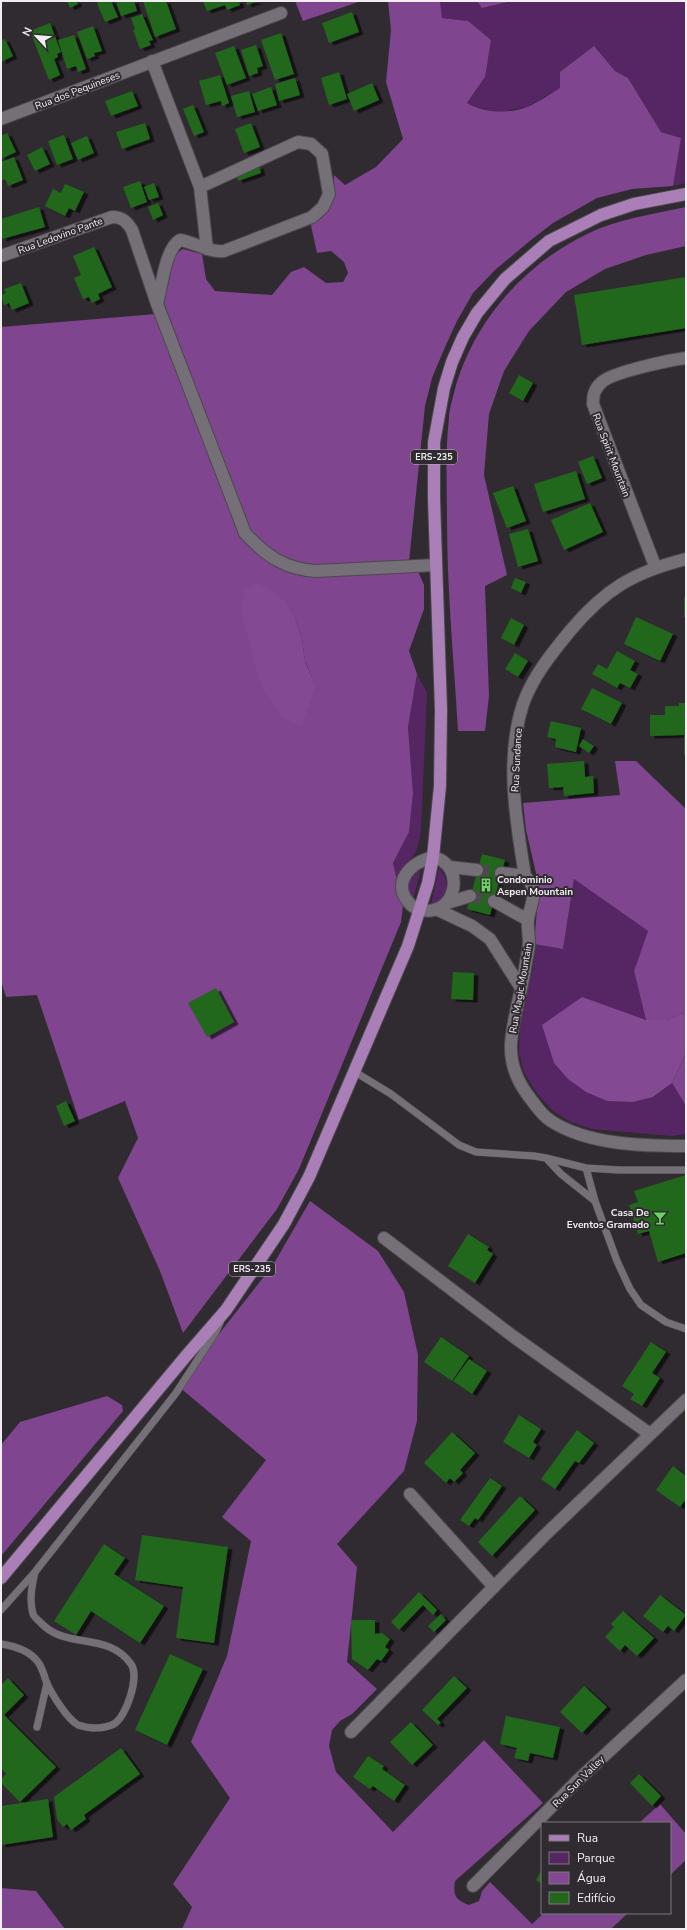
<svg xmlns="http://www.w3.org/2000/svg" width="687" height="1930" font-family="'Nunito Sans',sans-serif">
<defs>
<filter id="shadow"><feDropShadow dx="4.5" dy="2.5" stdDeviation="0" flood-color="#0009"/></filter>
</defs>
<rect width="100%" height="100%" fill="#302b31"/>
<path fill="#562563" d="M 440,1 L 477,1 L 483,8 L 512,1 L 686,1 L 686,183 L 673,186 L 681,138 L 661,132 L 628,78 L 615,71 L 594,46 L 560,88 L 527,107 L 500,112 L 476,108 L 467,103 L 485,77 L 468,21 L 442,18 Z
M 417,674 L 427,693 L 421,830 C 420,836 419,843 417,849 C 408,869 398,865 399,892 L 393,863 L 409,832 L 413,793 L 408,727 Z
M 422,865 L 413,900 L 408,889 L 409,877 Z
M 439,868 C 451,881 449,899 431,905 Z
M 574,879 L 648,931 L 634,971 L 646,1020 L 626,1013 L 653,1098 L 672,1083 L 686,1106 L 686,1134 L 672,1136 L 592,1129 L 571,1122 L 553,1111 L 535,1091 L 524,1072 L 519,1053 L 520,1027 L 522,1008 L 533,969 L 534,944 L 563,949 Z"/>
<path fill="#7f458e" fill-rule="evenodd" d="M 295,1 L 361,1 L 303,21 Z
M 388,1 L 440,1 L 442,18 L 468,21 L 491,40 L 485,77 L 467,103 C 483,113 510,114 527,107 C 539,102 550,94 560,88 L 560,72 L 594,46 L 615,71 L 628,78 L 661,132 L 681,138 L 673,186 L 632,189 L 597,198 L 553,223 L 531,240 L 495,270 L 473,293 L 457,321 L 445,347 L 432,378 L 425,406 L 409,562 L 299,565 L 271,553 L 250,531 L 164,303 L 174,258 L 178,252 L 183,249 L 202,254 L 206,279 L 215,291 L 272,295 L 291,272 L 304,267 L 326,283 L 343,282 L 348,273 L 344,262 L 331,251 L 317,253 L 310,221 L 333,197 L 334,175 L 345,185 L 376,167 L 403,139 L 386,82 L 391,30 Z
M 477,1 L 512,1 L 482,8 Z
M 686,207 L 686,246 L 646,255 L 605,269 L 566,292 L 529,331 L 504,371 L 489,414 L 484,475 L 507,575 L 485,586 L 489,696 L 485,731 L 458,731 C 454,661 447,591 447,521 C 447,487 445,452 449,418 C 449,410 452,401 454,393 C 472,323 523,265 587,234 C 617,219 654,214 686,207 Z
M 156,314 L 243,535 L 281,566 L 418,571 L 424,585 L 424,609 L 409,651 L 417,674 L 408,727 L 413,793 L 409,832 L 393,863 L 403,906 L 401,922 L 299,1169 L 277,1209 L 183,1333 L 160,1271 L 118,1178 L 138,1138 L 125,1101 L 79,1120 L 37,995 L 6,997 L 1,981 L 1,327 ZM 279,595 L 295,617 L 302,639 L 305,662 L 315,686 Z
M 615,761 L 636,761 L 686,809 L 686,1014 L 682,1013 L 667,1020 L 646,1020 L 634,971 L 648,931 L 574,879 L 563,949 L 534,944 L 539,886 L 526,830 L 523,803 L 620,795 Z
M 686,1053 L 686,1106 L 672,1083 Z
M 310,1201 L 378,1251 L 404,1292 L 418,1355 L 417,1421 L 404,1471 L 337,1544 L 357,1567 L 347,1662 L 377,1689 L 352,1714 L 340,1721 L 332,1730 L 329,1746 L 336,1772 L 393,1832 L 484,1740 L 543,1803 L 455,1881 C 453,1896 455,1899 469,1905 L 479,1901 L 482,1891 L 490,1882 L 532,1924 L 544,1913 L 628,1913 L 611,1929 L 182,1929 L 192,1907 L 173,1884 L 230,1798 L 191,1742 L 227,1656 L 251,1541 L 222,1517 L 266,1460 L 178,1386 L 273,1265 Z
M 107,1396 L 122,1405 L 123,1411 L 1,1556 L 1,1445 L 20,1422 Z
M 660,1804 L 686,1834 L 686,1860 L 670,1875 L 670,1823 L 639,1823 Z
M 1,1888 L 36,1891 L 65,1929 L 1,1929 Z"/>
<path fill="#834993" d="M 256,582 L 279,595 L 286,603 L 295,617 L 302,639 L 305,662 L 315,686 L 302,727 L 280,716 L 260,683 L 240,608 L 245,590 Z
M 582,997 L 646,1020 L 667,1020 L 682,1013 L 686,1014 L 686,1053 L 672,1083 L 653,1097 L 633,1102 L 607,1101 L 586,1092 L 568,1079 L 554,1063 L 542,1025 Z"/>
<path fill="#22671c" filter="url(#shadow)" d="M 67,1 L 76,1 L 78,4 L 70,8 Z
M 101,1 L 111,1 L 118,17 L 105,22 L 97,3 Z
M 116,1 L 134,1 L 137,11 L 121,16 Z
M 143,1 L 166,1 L 176,29 L 155,37 Z
M 203,1 L 239,1 L 240,5 L 227,10 L 225,5 L 207,11 Z
M 246,1 L 259,1 L 247,5 Z
M 352,12 L 359,32 L 329,43 L 322,23 Z
M 142,14 L 153,40 L 149,41 L 151,45 L 140,49 L 133,30 L 135,29 L 131,18 Z
M 50,23 L 61,52 L 57,54 L 58,57 L 54,59 L 60,75 L 49,80 L 30,31 Z
M 93,26 L 102,51 L 94,53 L 95,56 L 87,59 L 77,32 Z
M 281,33 L 294,74 L 275,80 L 261,40 Z
M 74,35 L 86,69 L 78,72 L 76,66 L 67,69 L 58,40 Z
M 5,39 L 13,56 L 1,62 L 1,41 Z
M 256,45 L 263,66 L 257,68 L 258,73 L 249,76 L 241,50 Z
M 234,46 L 246,78 L 227,85 L 215,53 Z
M 339,72 L 347,99 L 329,105 L 321,78 Z
M 220,75 L 229,103 L 222,106 L 221,101 L 206,105 L 199,81 Z
M 295,78 L 300,95 L 279,101 L 275,84 Z
M 372,83 L 379,100 L 354,111 L 347,94 Z
M 271,87 L 277,105 L 258,111 L 252,94 Z
M 132,91 L 138,106 L 111,116 L 105,101 Z
M 249,91 L 255,112 L 237,117 L 231,96 Z
M 193,105 L 204,132 L 194,136 L 183,109 Z
M 145,123 L 150,139 L 122,149 L 116,132 Z
M 251,123 L 260,147 L 244,153 L 235,129 Z
M 7,133 L 16,152 L 1,159 L 1,136 Z
M 64,135 L 73,159 L 57,165 L 48,141 Z
M 87,136 L 94,153 L 78,160 L 71,143 Z
M 42,147 L 50,164 L 35,171 L 27,155 Z
M 14,157 L 23,180 L 8,186 L 5,179 L 1,181 L 1,162 Z
M 259,166 L 261,173 L 238,181 L 236,174 Z
M 140,181 L 147,202 L 131,208 L 123,187 Z
M 154,183 L 159,197 L 149,200 L 144,187 Z
M 65,184 L 84,192 L 75,211 L 69,208 L 65,216 L 45,206 L 53,189 L 61,193 Z
M 158,203 L 163,215 L 153,220 L 148,207 Z
M 39,207 L 45,227 L 2,239 L 1,219 Z
M 94,247 L 112,287 L 98,294 L 100,299 L 92,303 L 89,297 L 83,299 L 74,278 L 81,275 L 73,256 Z
M 686,277 L 686,328 L 582,345 L 574,295 Z
M 21,283 L 29,303 L 12,310 L 9,303 L 4,305 L 1,295 L 6,293 L 4,289 Z
M 519,375 L 533,383 L 523,401 L 509,393 Z
M 593,456 L 602,478 L 587,484 L 578,462 Z
M 576,471 L 585,499 L 543,512 L 534,484 Z
M 513,486 L 526,521 L 507,528 L 493,493 Z
M 590,503 L 603,532 L 564,550 L 551,520 Z
M 528,529 L 538,561 L 518,567 L 509,534 Z
M 515,578 L 526,582 L 521,593 L 511,588 Z
M 684,597 L 686,597 L 686,617 L 684,617 Z
M 636,617 L 673,634 L 660,661 L 624,644 Z
M 511,618 L 524,625 L 514,645 L 501,638 Z
M 617,651 L 635,661 L 630,670 L 638,674 L 630,688 L 620,683 L 617,688 L 592,674 L 598,664 L 607,669 Z
M 515,653 L 528,661 L 518,677 L 505,669 Z
M 592,688 L 622,703 L 611,724 L 581,709 Z
M 679,703 L 686,703 L 686,755 L 684,755 L 684,735 L 650,736 L 650,715 L 665,715 L 665,706 L 679,706 Z
M 551,721 L 581,728 L 576,752 L 555,747 L 556,739 L 547,737 Z
M 583,739 L 594,746 L 589,753 L 579,746 Z
M 584,761 L 585,777 L 593,776 L 594,793 L 564,796 L 563,787 L 549,788 L 547,764 Z
M 482,854 L 505,860 L 490,915 L 467,909 Z
M 453,972 L 474,973 L 473,1000 L 451,999 Z
M 216,988 L 234,1022 L 207,1037 L 188,1003 Z
M 66,1101 L 75,1121 L 64,1126 L 56,1106 Z
M 686,1175 L 686,1253 L 658,1262 L 649,1231 L 638,1234 L 629,1205 L 638,1202 L 634,1191 Z
M 468,1234 L 489,1247 L 487,1250 L 493,1254 L 475,1283 L 448,1266 Z
M 441,1337 L 469,1356 L 452,1381 L 424,1362 Z
M 651,1342 L 666,1352 L 652,1373 L 660,1378 L 642,1406 L 630,1399 L 634,1394 L 622,1386 Z
M 469,1359 L 487,1371 L 472,1394 L 453,1381 Z
M 519,1415 L 541,1429 L 533,1442 L 537,1445 L 529,1458 L 503,1442 Z
M 577,1430 L 594,1443 L 579,1463 L 575,1461 L 555,1489 L 541,1479 Z
M 452,1432 L 475,1453 L 460,1470 L 463,1473 L 454,1482 L 450,1478 L 446,1483 L 424,1463 Z
M 673,1466 L 686,1476 L 686,1499 L 680,1507 L 656,1490 Z
M 490,1478 L 502,1486 L 478,1520 L 475,1518 L 469,1526 L 460,1520 Z
M 520,1496 L 535,1510 L 492,1556 L 478,1542 Z
M 142,1535 L 228,1547 L 214,1643 L 176,1638 L 183,1587 L 135,1580 Z
M 104,1544 L 125,1558 L 114,1574 L 164,1606 L 140,1643 L 91,1611 L 76,1635 L 54,1621 Z
M 419,1592 L 437,1610 L 433,1615 L 423,1605 L 399,1630 L 391,1622 Z
M 660,1595 L 686,1615 L 674,1631 L 668,1626 L 663,1632 L 643,1616 Z
M 623,1611 L 654,1638 L 637,1656 L 625,1645 L 620,1651 L 605,1637 L 614,1627 L 611,1624 Z
M 441,1614 L 446,1620 L 434,1632 L 428,1626 Z
M 351,1620 L 375,1620 L 375,1634 L 382,1633 L 390,1639 L 385,1647 L 389,1650 L 381,1661 L 377,1659 L 368,1670 L 352,1659 Z
M 170,1654 L 203,1669 L 167,1745 L 135,1730 Z
M 454,1676 L 467,1688 L 437,1719 L 441,1723 L 438,1725 L 422,1710 Z
M 8,1678 L 24,1695 L 4,1715 L 56,1767 L 20,1802 L 1,1783 L 1,1779 L 6,1774 L 1,1768 L 1,1685 Z
M 584,1686 L 607,1707 L 582,1733 L 560,1712 Z
M 506,1716 L 560,1727 L 553,1758 L 530,1753 L 528,1761 L 514,1758 L 517,1748 L 500,1744 Z
M 411,1722 L 433,1745 L 412,1765 L 390,1742 Z
M 121,1748 L 140,1774 L 84,1815 L 86,1819 L 71,1830 L 67,1824 L 63,1827 L 57,1819 L 54,1797 Z
M 368,1756 L 384,1766 L 382,1769 L 405,1785 L 394,1801 L 373,1786 L 370,1789 L 353,1777 Z
M 639,1774 L 661,1796 L 652,1806 L 630,1783 Z
M 48,1799 L 53,1837 L 1,1845 L 1,1806 Z
M 542,1869 L 542,1884 L 536,1880 Z"/>
<g fill="none" stroke-linecap="round" stroke-linejoin="round">
<path stroke="#4d484e" stroke-width="12" stroke-dasharray="12 6" stroke-linecap="butt" d="M 477,870 L 501,873
M 470,896 L 494,901"/>
<g stroke="#4c484d" stroke-width="8">
<path id="lane" d="M 355,1072 L 391,1094 L 459,1145 L 476,1152 L 534,1156 L 546,1158 L 561,1174 L 595,1201 L 617,1261 L 630,1289 L 641,1305 L 666,1322 L 686,1329
M 546,1158 L 586,1168 L 619,1170 L 686,1170
M 586,1168 L 595,1201
M 1,1610 L 35,1572 L 176,1393 L 215,1333 L 220,1323
M 1,1644 C 14,1646 30,1651 38,1662 C 42,1667 44,1675 46,1681 C 51,1693 67,1719 78,1725 C 89,1729 104,1729 114,1724 C 126,1717 140,1677 131,1664 C 108,1631 66,1650 41,1623 C 38,1620 34,1617 33,1614 C 29,1600 32,1585 35,1572
M 37,1727 L 47,1683"/>
</g>
<g stroke="#4c484d" stroke-width="14">
<path id="street" d="M 152,61 L 200,187
M 1,119 L 281,13
M 1,256 L 112,217 C 123,217 127,222 132,230 L 157,304 L 245,533 C 266,556 285,569 316,571 L 436,565
M 157,304 C 162,286 165,249 180,240 C 195,242 209,253 224,251 L 312,217 L 323,207 L 329,194 L 322,154 L 311,144 L 298,142 L 200,187 L 207,249
M 686,559 C 634,572 605,589 570,631 C 552,653 533,676 523,704 C 505,759 516,821 525,876 C 541,892 530,902 528,920 C 527,927 529,935 529,942 C 529,950 526,960 525,969 C 521,993 513,1018 511,1043 C 510,1062 516,1079 527,1094 C 534,1103 541,1115 551,1121 C 588,1145 643,1146 686,1146
M 655,566 L 593,404 C 593,395 594,389 602,382 C 613,372 670,360 686,358
M 433,857 C 467,865 456,917 422,910 C 418,909 414,908 411,905 C 390,884 409,863 433,857 Z
M 449,867 L 477,870
M 501,873 L 525,876
M 494,901 L 528,920
M 447,903 L 470,896
M 436,909 L 472,926 L 490,939 L 521,988
M 384,1238 L 514,1337 L 650,1434
M 410,1494 L 494,1587
M 351,1732 L 544,1536 L 686,1400
M 473,1886 L 578,1780 L 686,1680"/>
</g>
<g stroke="#4c484d" stroke-width="14">
<path id="primary" d="M 1,1578 L 186,1356 L 226,1310 L 284,1224 L 309,1177 L 408,946 L 428,883 L 433,857 L 440,786 L 441,710 L 434,499 L 434,442 L 444,388 L 452,362 L 463,337 L 477,313 L 505,279 L 549,241 L 601,215 L 634,204 L 686,194"/>
</g>
<use href="#lane" stroke="#756f77" stroke-width="7"/>
<use href="#street" stroke="#756f77" stroke-width="12"/>
<use href="#primary" stroke="#aa7fb7" stroke-width="12"/>
</g>
<defs>
<g id="building-bare" transform="scale(1.08)"><path d="M-4-6H4V6H1V3H-1V6H-4ZM-2.5-4.3h1.7v1.8h-1.7ZM.8-4.3h1.7v1.8H.8ZM-2.5-1h1.7V.8h-1.7ZM.8-1h1.7V.8H.8Z" fill="#6cd362" stroke="#302b31" stroke-width="2.5" paint-order="stroke"/></g>
<g id="bar-bare" transform="scale(1.08)"><path d="M-6-5H6L.8 .8V4.5H3.5V6h-7V4.5H-.8V.8Z" fill="#6cd362" stroke="#302b31" stroke-width="2.5" paint-order="stroke"/></g>
</defs>
<g fill-rule="evenodd">
<use href="#building-bare" x="486" y="885"/>
<use href="#bar-bare" x="660" y="1218"/>
</g>
<g text-anchor="middle" stroke-width="4" stroke-linejoin="round" paint-order="stroke">
<g fill="#302b31" stroke="#b7b4b8" stroke-width="1">
<rect x="411" y="450" width="46" height="14" rx="3"/>
<rect x="229" y="1262" width="46" height="14" rx="3"/>
</g>
<g font-size="9" font-weight="bold" fill="#f1eef2">
<text x="434" y="460">ERS-235</text>
<text x="252" y="1272">ERS-235</text>
</g>
<g font-size="10" fill="#f1eef2" stroke="#302b31">
<text transform="translate(77 90) rotate(-21)" y="4">Rua dos Pequineses</text>
<text transform="translate(60 235) rotate(-20)" y="4">Rua Ledovino Pante</text>
<text transform="translate(612 455) rotate(69)" y="4">Rua Spirit Mountain</text>
<text transform="translate(516 760) rotate(-87)" y="4">Rua Sundance</text>
<text transform="translate(520 988) rotate(-80)" y="4">Rua Magic Mountain</text>
<text transform="translate(578 1781) rotate(-45)" y="4">Rua Sun Valley</text>
</g>
<g font-size="10" font-weight="bold" fill="#f1eef2" stroke="#302b31" text-anchor="start">
<text x="497" y="883">Condominio<tspan x="497" dy="12">Aspen Mountain</tspan></text>
<text x="649" y="1216" text-anchor="end">Casa De<tspan x="649" dy="12">Eventos Gramado</tspan></text>
</g>
</g>
<rect width="687" height="1930" fill="none" stroke="#f1eef2" stroke-width="4"/>
<rect x="541" y="1822" width="130" height="92" fill="#302b31" stroke="#7d797e"/>
<rect x="549" y="1835" width="20" height="6" fill="#aa7fb7" stroke="#7d797e"/>
<text x="577" y="1842" font-size="12" fill="#f1eef2">Rua</text>
<rect x="549" y="1852" width="20" height="12" fill="#562563" stroke="#7d797e"/>
<text x="577" y="1862" font-size="12" fill="#f1eef2">Parque</text>
<rect x="549" y="1872" width="20" height="12" fill="#834993" stroke="#7d797e"/>
<text x="577" y="1882" font-size="12" fill="#f1eef2">Água</text>
<rect x="549" y="1892" width="20" height="12" fill="#22671c" stroke="#7d797e"/>
<text x="577" y="1902" font-size="12" fill="#f1eef2">Edifício</text>
<g transform="translate(36 36) rotate(296)" stroke="#302b31" stroke-width="3" paint-order="stroke">
<path d="M0-3L7 15L0 10L-7 15Z" fill="#f1eef2"/>
<text y="-6" font-size="11" font-weight="bold" text-anchor="middle" fill="#f1eef2">N</text>
</g>
</svg>
